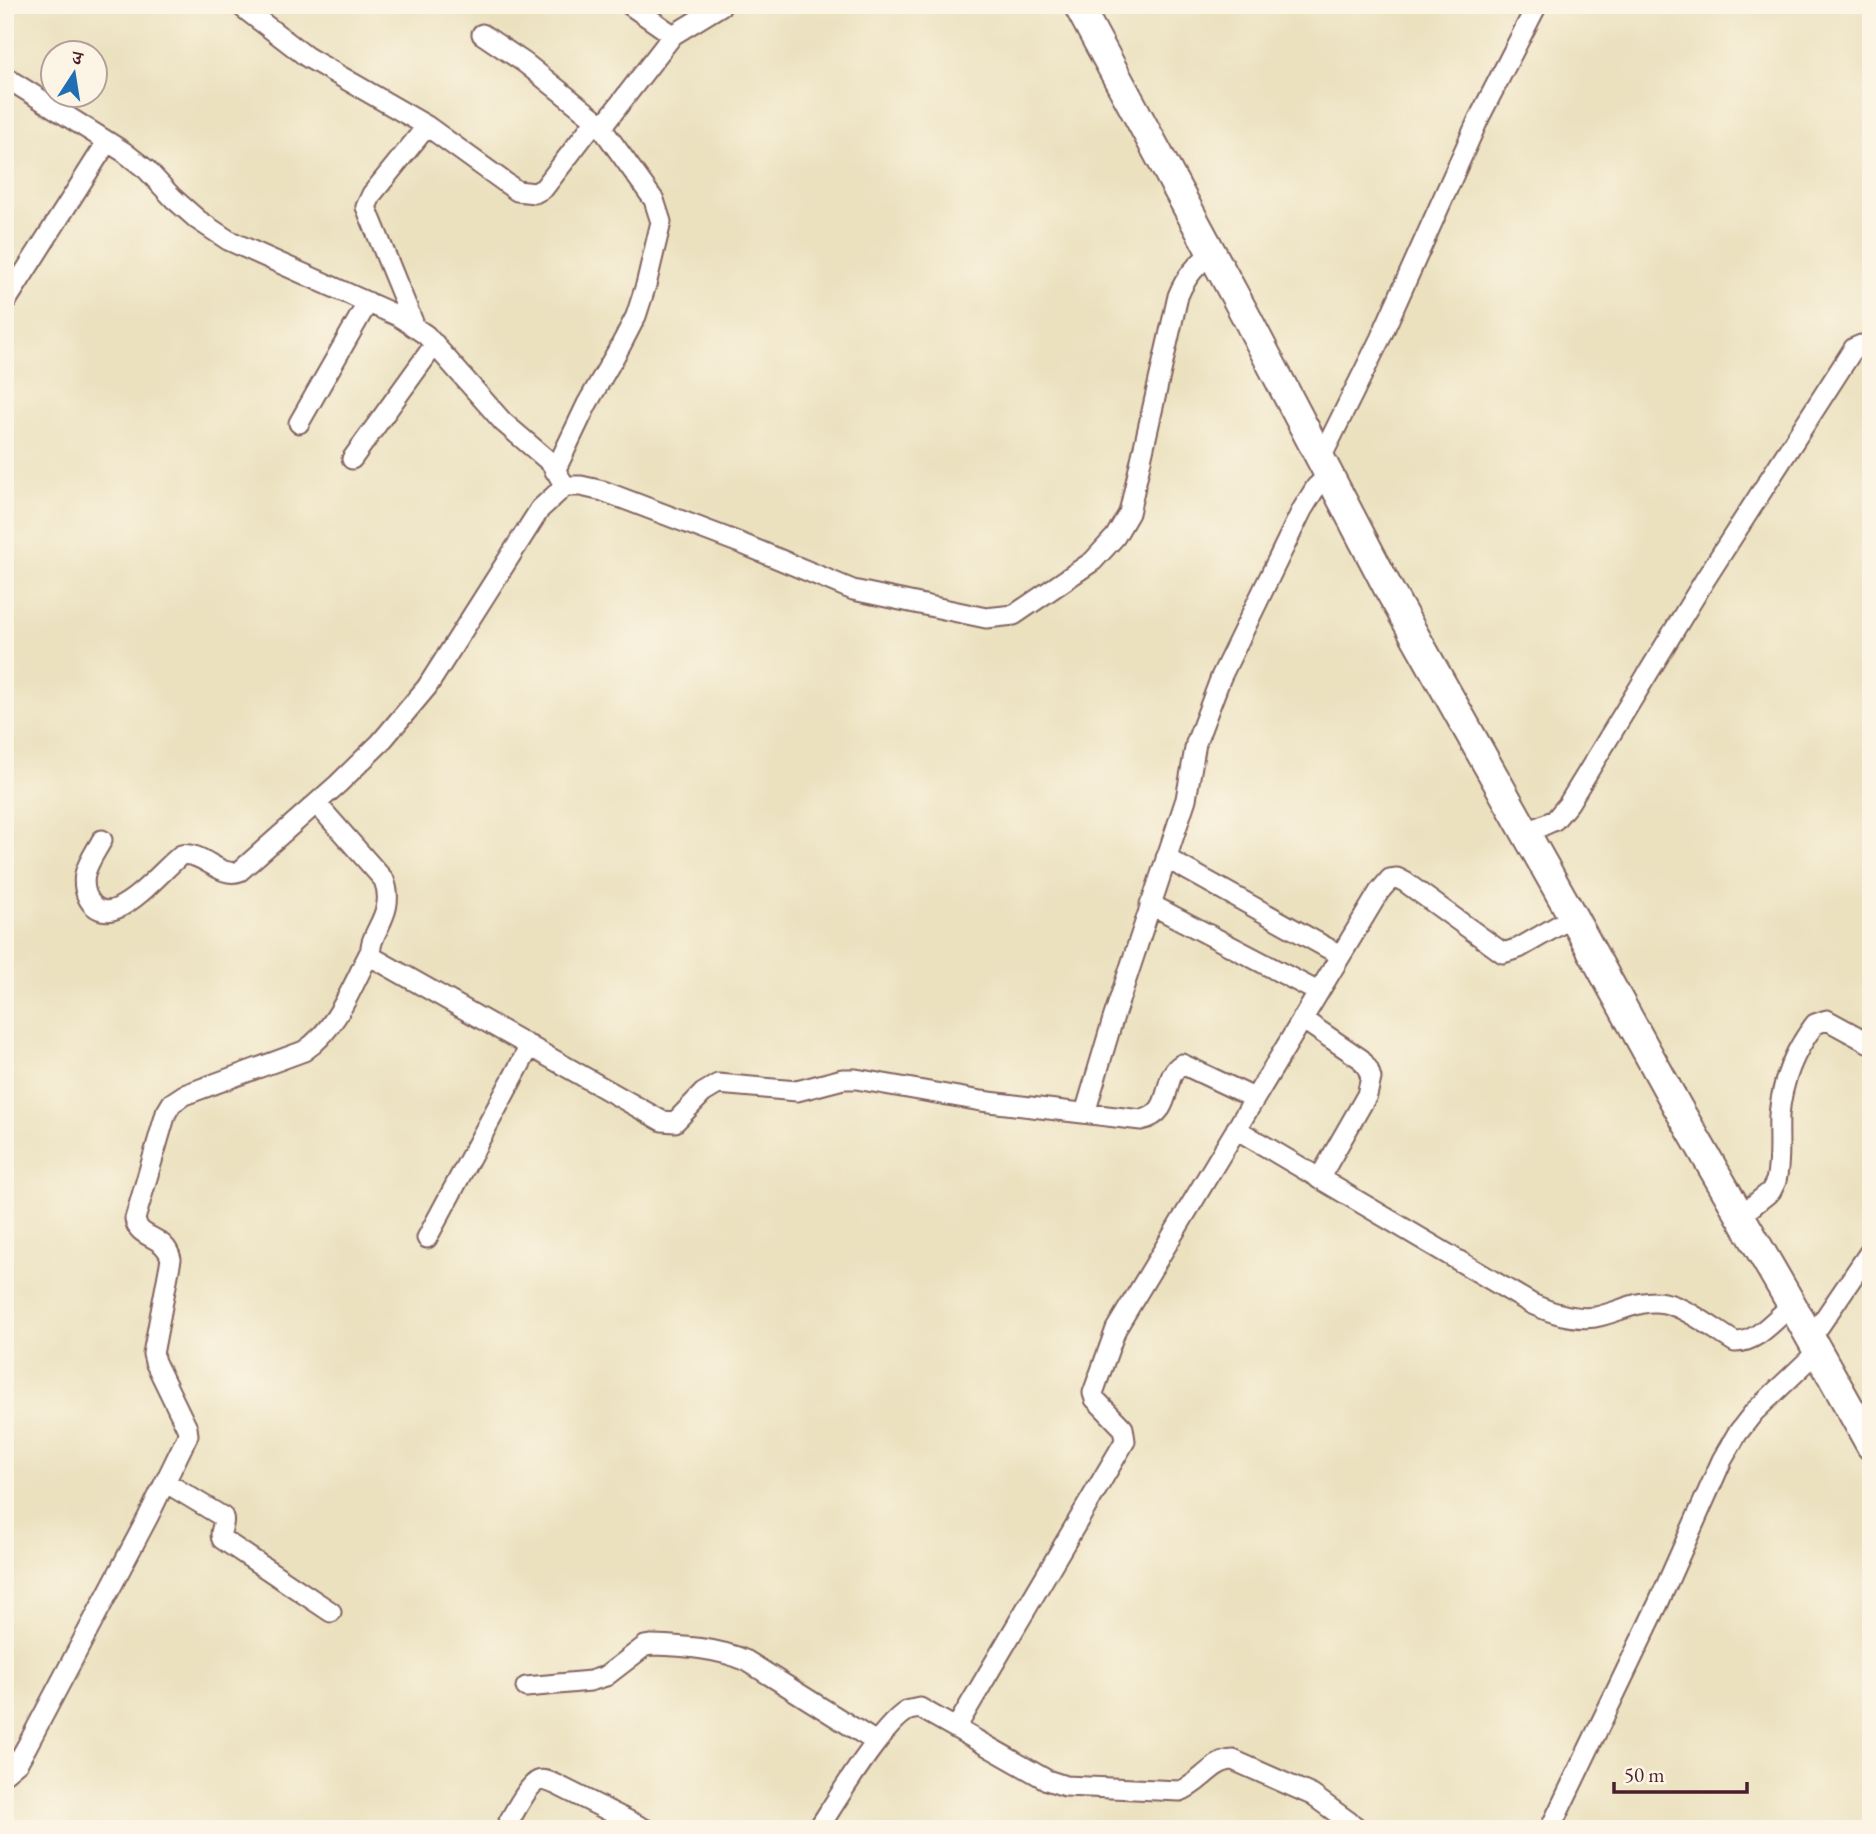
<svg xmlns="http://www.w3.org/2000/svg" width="1876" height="1834" font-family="'EB Garamond','Noto Serif Devanagari',serif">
<rect width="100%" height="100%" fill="#fcf5e5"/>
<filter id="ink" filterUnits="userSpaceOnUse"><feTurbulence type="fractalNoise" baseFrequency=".0143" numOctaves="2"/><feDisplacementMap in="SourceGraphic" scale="14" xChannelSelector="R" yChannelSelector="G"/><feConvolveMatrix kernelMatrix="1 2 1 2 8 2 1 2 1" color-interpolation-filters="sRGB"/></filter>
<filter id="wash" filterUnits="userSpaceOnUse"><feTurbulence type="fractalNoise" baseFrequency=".00686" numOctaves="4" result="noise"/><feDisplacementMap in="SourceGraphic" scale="28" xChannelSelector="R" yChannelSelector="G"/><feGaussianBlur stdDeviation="1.57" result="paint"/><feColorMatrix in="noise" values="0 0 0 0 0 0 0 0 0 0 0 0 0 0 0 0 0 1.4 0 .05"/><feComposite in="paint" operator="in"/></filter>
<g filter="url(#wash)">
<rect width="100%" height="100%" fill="#ebe1bf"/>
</g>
<g filter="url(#ink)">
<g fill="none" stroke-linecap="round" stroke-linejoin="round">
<g stroke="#82635f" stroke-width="23">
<path id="street" d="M 630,5 L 673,35
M 242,7 L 307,57 L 427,126 L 517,191 L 535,193 L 544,188 L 596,120
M 482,34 L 525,63 L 596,120 L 654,200 L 661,222 L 646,285 L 636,316 L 621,345 L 587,404 L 555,471
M 5,77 L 124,152 L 147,170 L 173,198 L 198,220 L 228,240 L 398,316 L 426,335 L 503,422 L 551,463 L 565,486
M 602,127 L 673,35 L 722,5
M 5,303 L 107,142
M 415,327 L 366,207 L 372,194 L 427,126
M 299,423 L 368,302
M 352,459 L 435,344
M 1320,460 L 1380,339 L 1479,118 L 1537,5
M 317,804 L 384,880 C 398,916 364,935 372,957 L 662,1121 L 675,1122 L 703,1093 L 718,1084 L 797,1091 L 843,1079 L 856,1079 L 981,1101 L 1141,1120 C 1176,1113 1160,1076 1182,1064 L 1254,1098
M 1526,833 L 1555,820 L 1569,803 L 1706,578 L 1854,348 L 1861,345 L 1871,348
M 102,840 C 96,851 88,862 85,874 C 81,895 95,919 118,908 C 140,898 163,870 181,855 C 203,851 220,879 240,871 L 338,784 L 380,743 L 427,687 L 540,509 L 565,486 L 581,486 L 603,491 L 740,543 L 853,590 L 986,618 L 1014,615 L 1093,561 L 1115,537 L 1129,513 L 1178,296 C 1186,276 1196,266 1212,252
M 1166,858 L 1340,955
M 1150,904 L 1318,992
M 1302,1019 L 1361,1059 L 1368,1069 L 1371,1078 L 1367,1095 L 1319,1179
M 1085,1113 L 1113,1019 L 1186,799 L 1196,743 L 1221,677 L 1302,510 L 1316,487 L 1328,476
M 1236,1129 L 1532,1304 C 1552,1313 1573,1320 1595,1317 C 1618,1313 1640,1298 1664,1303 C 1686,1307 1715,1330 1735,1342 C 1757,1343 1776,1318 1792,1305
M 1740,1216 L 1771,1191 L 1776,1181 C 1781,1160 1778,1137 1779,1115 C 1782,1081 1794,1051 1815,1024 L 1827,1020 L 1871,1044
M 427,1238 L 530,1046
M 1810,1340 L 1871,1250
M 165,1482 L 223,1517 C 226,1525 218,1531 222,1539 L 331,1612
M 526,1687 L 590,1681 L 606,1676 L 645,1646 L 652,1645 C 683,1646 718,1648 747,1661 L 876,1742
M 956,1728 L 1125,1441 L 1123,1428 L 1095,1399 L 1093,1393 L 1116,1329 L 1379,892 L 1390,879 L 1397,878 L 1405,882 L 1503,953 L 1519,948 L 1573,917
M 5,1773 L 18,1762 L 27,1746 L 148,1517 L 188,1435 L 187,1428 L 155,1362 L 153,1354 L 171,1259 C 165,1234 138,1240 135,1219 L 166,1113 L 172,1103 L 184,1095 L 304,1051 C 337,1029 352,986 370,952
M 505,1829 C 511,1818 528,1785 538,1781 C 544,1779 550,1782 555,1784 L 645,1829
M 818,1829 C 835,1803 884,1721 909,1710 C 910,1710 919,1708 920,1708 L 1047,1780 L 1065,1786 L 1180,1791 C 1199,1785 1213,1760 1233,1760 L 1312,1795 L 1359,1829
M 1550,1829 L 1658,1604 L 1722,1460 L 1737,1434 L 1754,1412 L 1817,1352"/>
</g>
<g stroke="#82635f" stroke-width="32">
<path id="secondary" d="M 1078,5 L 1248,320 L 1388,588 L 1573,917 L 1678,1108 L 1792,1305 L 1871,1446"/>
</g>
<use href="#street" stroke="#fff" stroke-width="19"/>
<use href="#secondary" stroke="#fff" stroke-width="28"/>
</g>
</g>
<rect width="1876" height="1834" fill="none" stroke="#fcf5e5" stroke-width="28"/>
<g transform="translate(74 74) rotate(12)"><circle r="33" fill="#fcf5e5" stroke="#b59f9b" stroke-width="2"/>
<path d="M0-5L12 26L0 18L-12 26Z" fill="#1f6fb2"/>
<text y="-10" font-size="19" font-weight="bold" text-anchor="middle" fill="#4a1f2b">उ</text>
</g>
<path d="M1614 1782v10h133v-10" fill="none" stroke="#4a1f2b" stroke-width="3.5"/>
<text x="1624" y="1782" font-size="21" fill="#4a1f2b" stroke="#fcf5e5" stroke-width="5" paint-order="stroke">50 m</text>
</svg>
